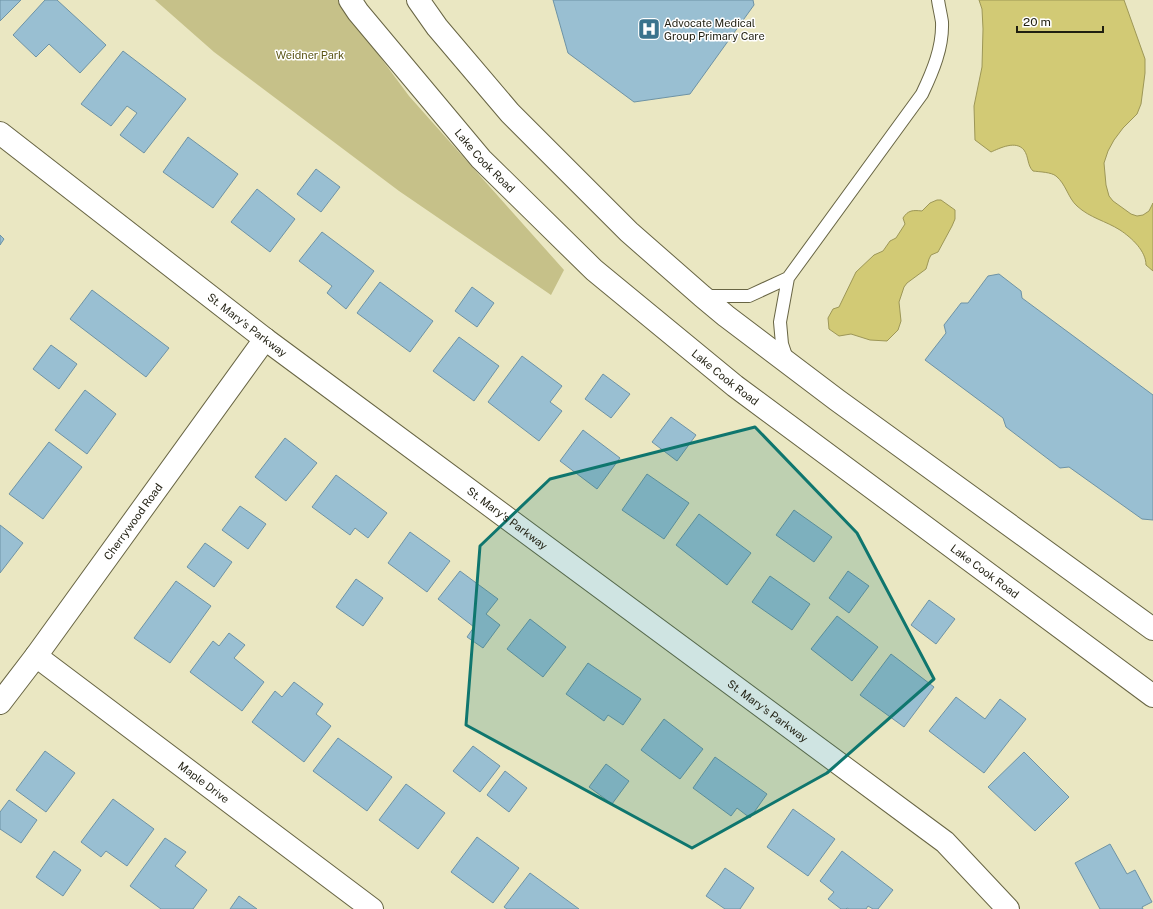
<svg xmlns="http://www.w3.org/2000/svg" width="1153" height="909" font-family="'Public Sans',sans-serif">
<rect width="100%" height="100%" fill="#eae7c2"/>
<path fill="#c6c189" d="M 155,0 L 338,0 L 409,96 L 564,270 L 551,295 L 399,191 L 214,52 Z"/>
<path fill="#d2ca75" stroke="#9d9757" d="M 979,0 L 1124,0 L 1145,59 L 1145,73 L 1141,104 L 1137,114 L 1123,128 L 1114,140 L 1108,151 L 1104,163 L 1106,185 L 1109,196 L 1113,201 L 1131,214 L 1137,216 L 1143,215 L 1149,211 L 1153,203 L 1153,271 L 1146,265 C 1146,251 1132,238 1120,230 C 1106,221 1090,218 1077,206 C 1068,198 1066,184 1056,176 C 1051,172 1040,172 1033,171 C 1027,165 1029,157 1024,150 C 1016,140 1000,148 991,152 L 975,140 L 974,106 L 982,67 L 983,29 L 982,9 Z
M 937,200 L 941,200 L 955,210 L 955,219 L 952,226 L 938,252 L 931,255 L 929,259 L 926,269 L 907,283 L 904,287 L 899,302 L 901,321 L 898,330 L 887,341 L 870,340 L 851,334 L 839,336 L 829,329 L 828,318 L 833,309 L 839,307 L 856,272 L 874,255 L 883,251 L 890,241 L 896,238 L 905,224 L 903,218 C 908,210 913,210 922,211 L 930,203 Z"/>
<path fill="#99bfd2" stroke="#6e93a5" d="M 0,0 L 21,0 L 0,21 Z
M 45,0 L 57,0 L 106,45 L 80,73 L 49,44 L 36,57 L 13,35 Z
M 553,0 L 753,0 L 754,5 L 690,94 L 634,102 L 568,53 Z
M 123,51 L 186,99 L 144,153 L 120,135 L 137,113 L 127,106 L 111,126 L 81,104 Z
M 188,137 L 238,174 L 213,208 L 163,172 Z
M 316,169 L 340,187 L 321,212 L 297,194 Z
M 257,189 L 295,219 L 270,252 L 231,222 Z
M 322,232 L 374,271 L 346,309 L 327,293 L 332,286 L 299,261 Z
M 0,235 L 4,239 L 0,245 Z
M 999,274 L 1021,291 L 1022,298 L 1153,395 L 1153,520 L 1142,519 L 1069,467 L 1060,468 L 1006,427 L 1003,418 L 925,360 L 946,333 L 944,325 L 961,303 L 968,303 L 988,276 Z
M 380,282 L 433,321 L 410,352 L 357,313 Z
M 472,287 L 494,303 L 477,327 L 455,311 Z
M 92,290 L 169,348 L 146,377 L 70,319 Z
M 459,337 L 499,366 L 474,401 L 433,371 Z
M 51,345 L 77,364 L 59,389 L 33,369 Z
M 522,356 L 562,386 L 550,402 L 562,411 L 539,441 L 488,402 Z
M 603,374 L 630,394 L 611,418 L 585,399 Z
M 85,390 L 116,414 L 87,454 L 55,430 Z
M 671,417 L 696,435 L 677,461 L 652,442 Z
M 583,430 L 620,458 L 597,489 L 560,461 Z
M 285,438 L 317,463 L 286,501 L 255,477 Z
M 49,442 L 82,467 L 43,519 L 9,494 Z
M 647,474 L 689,503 L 664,539 L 622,510 Z
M 336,475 L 387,513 L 368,538 L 355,528 L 350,535 L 312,507 Z
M 240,506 L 266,524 L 248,549 L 222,530 Z
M 794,510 L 832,537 L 814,562 L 776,535 Z
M 699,514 L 751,553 L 727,585 L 676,545 Z
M 0,525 L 23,543 L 0,573 Z
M 410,532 L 450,561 L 427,592 L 388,563 Z
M 205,543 L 232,562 L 214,587 L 187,567 Z
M 460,571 L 498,599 L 486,614 L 500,625 L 483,648 L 467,637 L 474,627 L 438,599 Z
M 848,571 L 869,586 L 849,613 L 829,598 Z
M 770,576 L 810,604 L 792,630 L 752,602 Z
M 356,579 L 383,598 L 363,626 L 336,607 Z
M 176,581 L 211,606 L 170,663 L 134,638 Z
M 929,600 L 955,619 L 936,644 L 911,625 Z
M 837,616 L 878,647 L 852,681 L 811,649 Z
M 530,619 L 566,647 L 543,677 L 507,649 Z
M 229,633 L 245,645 L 234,658 L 264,682 L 242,711 L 190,672 L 213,641 L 219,646 Z
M 891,654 L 934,687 L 904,727 L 860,695 Z
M 588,663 L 641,699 L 623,725 L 608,715 L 604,721 L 566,694 Z
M 294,682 L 323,704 L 316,714 L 331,726 L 304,762 L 252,722 L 275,691 L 282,697 Z
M 956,697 L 985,719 L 1000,699 L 1026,719 L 984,773 L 929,731 Z
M 664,719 L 703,749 L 680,779 L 641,750 Z
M 338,738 L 392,777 L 367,811 L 313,771 Z
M 473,746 L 500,766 L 480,792 L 453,771 Z
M 45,751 L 75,773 L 46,812 L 16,790 Z
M 1024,752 L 1069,797 L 1035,831 L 988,787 Z
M 715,757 L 767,794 L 750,818 L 737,808 L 731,816 L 693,788 Z
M 606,764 L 629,781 L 612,804 L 589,787 Z
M 505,771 L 527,788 L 509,812 L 487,795 Z
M 406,784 L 445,813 L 418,849 L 379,820 Z
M 113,799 L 154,829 L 127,866 L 106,851 L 101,857 L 81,842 Z
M 9,800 L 37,820 L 21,843 L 0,829 L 0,812 Z
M 793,809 L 835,839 L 808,876 L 767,847 Z
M 477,837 L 519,868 L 493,903 L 451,872 Z
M 165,838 L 186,852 L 175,866 L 207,890 L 193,909 L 161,909 L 130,886 Z
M 1110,844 L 1127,874 L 1135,870 L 1152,902 L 1142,907 L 1143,909 L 1100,909 L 1075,863 Z
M 54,851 L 81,870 L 63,896 L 36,877 Z
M 842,851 L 893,890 L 878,909 L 873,909 L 868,906 L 866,909 L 849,909 L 847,908 L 846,909 L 841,909 L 828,899 L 834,892 L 820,881 Z
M 725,868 L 754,888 L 740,909 L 725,909 L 706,896 Z
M 530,873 L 579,909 L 507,909 L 504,907 Z
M 239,896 L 257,909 L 230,909 Z"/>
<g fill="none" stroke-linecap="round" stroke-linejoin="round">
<g stroke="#686544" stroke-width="14">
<path id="lane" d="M 788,278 L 922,94 C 933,71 943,47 942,22 C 941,15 939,7 938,0
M 702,296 L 749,296 L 788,278 L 780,322 L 782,344 L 787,359"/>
</g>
<g stroke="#686544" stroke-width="24">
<g id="street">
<path id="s1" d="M 0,133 L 265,339 L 945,842 L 1008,909"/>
<path id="s2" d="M 36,656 L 372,909"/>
<path id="s3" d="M 0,703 L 36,656 L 265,339"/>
</g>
</g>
<g stroke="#686544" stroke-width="24">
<g id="primary">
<path id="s4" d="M 350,0 L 358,12 L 481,159 L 594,270 L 735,386 L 1153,696"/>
<path d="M 418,0 L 437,27 L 510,113 L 629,232 L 702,296 L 726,316 L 837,400 L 1153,629"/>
</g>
</g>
<use href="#lane" stroke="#fff" stroke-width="12"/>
<use href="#street" stroke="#fff" stroke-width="22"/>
<use href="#primary" stroke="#fff" stroke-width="22"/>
</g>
<path fill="#0f766e" fill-opacity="0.2" stroke="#0f766e" stroke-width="3" stroke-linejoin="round" d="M 755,427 L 857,533 L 934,679 L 827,773 L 692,848 L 466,725 L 480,546 L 550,479 Z"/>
<defs>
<g id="hospital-square" transform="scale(1.15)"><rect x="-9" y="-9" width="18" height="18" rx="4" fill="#3b738d" stroke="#fff"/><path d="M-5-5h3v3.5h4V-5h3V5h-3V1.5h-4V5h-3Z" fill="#fff"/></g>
</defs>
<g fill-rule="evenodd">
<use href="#hospital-square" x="649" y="29"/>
</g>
<g text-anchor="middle" stroke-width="3" stroke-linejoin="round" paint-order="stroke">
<g font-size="11" fill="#201f11" stroke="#fff" text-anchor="start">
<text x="664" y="27">Advocate Medical<tspan x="664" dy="13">Group Primary Care</tspan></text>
</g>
<g font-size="11" fill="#5b5516" stroke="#fff">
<text x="310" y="59">Weidner Park</text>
</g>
<g font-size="11" fill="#201f11" stroke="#fff">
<text dy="4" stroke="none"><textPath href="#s4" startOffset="210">Lake Cook Road</textPath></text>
<text dy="4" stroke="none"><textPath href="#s1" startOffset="313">St. Mary's Parkway</textPath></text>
<text dy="4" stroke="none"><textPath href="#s4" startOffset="534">Lake Cook Road</textPath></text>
<text dy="4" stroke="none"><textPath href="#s1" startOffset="637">St. Mary's Parkway</textPath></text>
<text dy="4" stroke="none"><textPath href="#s3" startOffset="225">Cherrywood Road</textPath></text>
<text dy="4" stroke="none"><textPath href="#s4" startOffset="858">Lake Cook Road</textPath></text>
<text dy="4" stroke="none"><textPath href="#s1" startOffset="961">St. Mary's Parkway</textPath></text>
<text dy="4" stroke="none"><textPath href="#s2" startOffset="210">Maple Drive</textPath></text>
</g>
</g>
<path d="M1017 26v6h86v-6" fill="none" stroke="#201f11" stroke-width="2"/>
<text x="1023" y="26" font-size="12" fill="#201f11" stroke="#ffffff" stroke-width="3" paint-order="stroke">20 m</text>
</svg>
